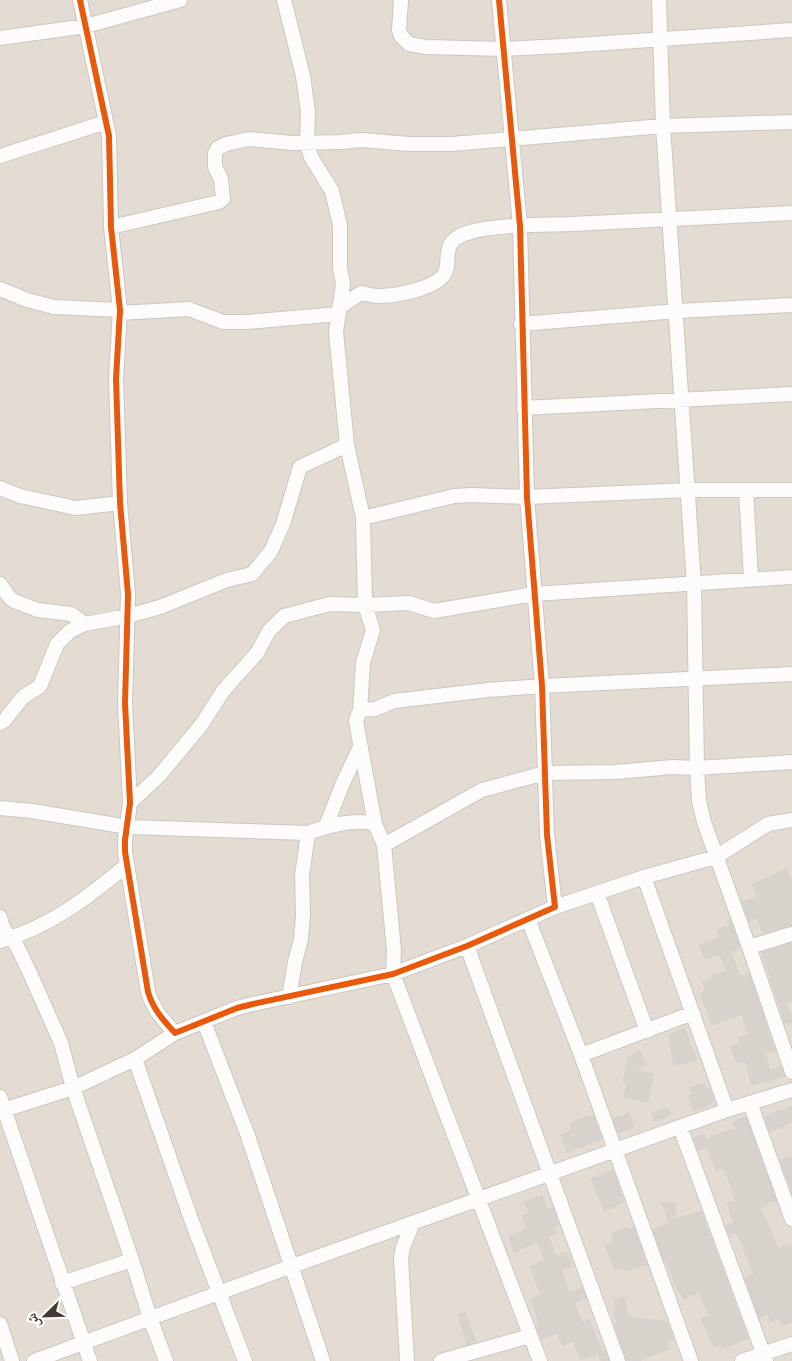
<svg xmlns="http://www.w3.org/2000/svg" width="792" height="1361" font-family="Mulish,'Noto Naskh Arabic',sans-serif">
<rect width="100%" height="100%" fill="#efebe5"/>
<path fill="#e4dcd2" d="M 0,0 L 792,0 L 792,1361 L 0,1361 Z"/>
<path fill="#d7d2cc" stroke="#d7d2cb" d="M 787,869 L 792,882 L 792,925 L 763,934 L 757,918 L 749,921 L 742,902 L 758,897 L 752,884 Z
M 730,919 L 740,948 L 731,952 L 740,976 L 749,973 L 775,1050 L 765,1053 L 770,1070 L 781,1067 L 785,1076 L 752,1085 L 745,1061 L 737,1064 L 731,1046 L 740,1043 L 739,1037 L 748,1035 L 742,1014 L 712,1025 L 700,993 L 706,991 L 702,982 L 712,979 L 711,976 L 726,971 L 720,954 L 705,959 L 699,945 L 720,937 L 717,930 L 729,925 L 727,920 Z
M 792,943 L 792,1001 L 786,1003 L 792,1017 L 792,1022 L 785,1024 L 762,952 Z
M 684,1028 L 697,1060 L 674,1065 L 669,1035 Z
M 640,1051 L 646,1065 L 634,1070 L 653,1074 L 648,1102 L 624,1097 L 627,1084 L 623,1083 L 628,1057 Z
M 705,1083 L 707,1089 L 710,1088 L 714,1100 L 712,1104 L 694,1111 L 688,1096 L 692,1095 L 690,1088 Z
M 792,1106 L 792,1122 L 770,1132 L 764,1117 Z
M 667,1107 L 671,1115 L 655,1121 L 652,1113 Z
M 629,1113 L 634,1127 L 618,1133 L 613,1119 Z
M 593,1115 L 602,1139 L 567,1152 L 561,1135 L 572,1129 L 570,1123 Z
M 746,1116 L 776,1200 L 767,1203 L 768,1205 L 761,1208 L 778,1249 L 792,1244 L 792,1322 L 782,1326 L 779,1319 L 771,1322 L 768,1314 L 759,1318 L 745,1278 L 754,1274 L 737,1233 L 729,1235 L 726,1226 L 734,1223 L 727,1203 L 735,1200 L 732,1192 L 733,1191 L 723,1168 L 716,1171 L 707,1147 L 698,1150 L 693,1138 L 705,1134 L 706,1139 L 735,1128 L 733,1122 Z
M 792,1156 L 792,1193 L 780,1160 Z
M 613,1170 L 624,1202 L 604,1211 L 591,1179 Z
M 542,1195 L 547,1210 L 553,1207 L 559,1225 L 553,1227 L 556,1233 L 548,1236 L 556,1256 L 566,1252 L 572,1266 L 561,1270 L 569,1293 L 582,1288 L 586,1298 L 574,1303 L 582,1322 L 589,1319 L 602,1351 L 581,1360 L 573,1341 L 562,1345 L 557,1333 L 541,1339 L 536,1325 L 539,1324 L 531,1299 L 541,1295 L 530,1266 L 545,1260 L 538,1242 L 514,1252 L 509,1236 L 523,1231 L 523,1229 L 526,1227 L 522,1216 L 529,1213 L 524,1202 Z
M 675,1202 L 675,1219 L 701,1211 L 748,1338 L 727,1347 L 723,1347 L 721,1344 L 714,1347 L 701,1319 L 709,1316 L 699,1292 L 684,1299 L 680,1291 L 678,1292 L 666,1260 L 664,1261 L 653,1230 L 669,1223 L 662,1203 Z
M 627,1227 L 628,1230 L 634,1227 L 647,1266 L 645,1267 L 644,1264 L 625,1271 L 623,1267 L 615,1270 L 605,1245 L 614,1242 L 611,1234 Z
M 624,1297 L 629,1317 L 667,1322 L 673,1339 L 668,1341 L 668,1349 L 639,1361 L 627,1361 L 614,1324 L 617,1323 L 613,1313 L 616,1312 L 614,1299 Z
M 465,1312 L 476,1342 L 467,1345 L 458,1314 Z
M 605,1350 L 609,1361 L 601,1361 L 598,1353 Z"/>
<g fill="none" stroke-linecap="round" stroke-linejoin="round">
<g stroke="#cbc7c1" stroke-width="16">
<path id="street" d="M 80,0 L 109,136 L 111,227 L 120,310 L 116,379 L 120,503 L 128,594 L 125,703 L 130,803 L 125,840 L 125,852 L 148,992 C 153,1009 163,1020 175,1033 L 237,1008 L 253,1004 L 393,974 L 467,946 L 555,907 L 547,835 L 542,686 L 527,497 L 520,226 L 499,0
M 284,0 L 303,76 L 308,112 L 307,143 L 311,157 L 332,191 L 340,225 L 340,268 L 343,284 L 336,332 L 347,445 L 363,518 L 365,605 L 373,630 L 363,663 L 360,710
M 401,0 L 399,30 L 401,36 L 409,44 L 426,47 L 504,49 L 563,46 L 792,30
M 659,0 L 663,126 L 694,585 L 697,768 L 699,801 L 704,822 L 749,947 L 792,1072
M 0,38 L 86,26 L 180,0
M 0,156 L 106,122
M 111,227 L 219,202 L 223,199 L 221,179 L 215,167 L 215,153 L 218,148 L 226,144 L 249,139 L 293,143 L 341,142 L 361,140 L 409,144 L 452,144 L 663,126 L 792,122
M 0,289 L 27,300 L 54,307 L 120,310
M 340,307 L 361,293 C 367,294 373,296 379,296 C 396,296 432,289 443,276 C 454,262 437,243 467,233 C 494,224 543,225 572,224 C 646,220 719,217 792,213
M 119,313 L 189,309 L 223,322 L 247,322 L 338,314
M 521,324 L 677,311 L 792,305
M 524,408 L 792,394
M 0,488 L 20,496 L 76,508 L 120,503
M 746,490 L 751,579
M 363,518 L 454,496 L 472,495 L 527,497 L 688,490 L 792,490
M 0,584 L 10,598 L 14,601 L 38,610 L 71,614 L 85,624
M 0,723 L 5,720 L 10,713 L 23,697 L 40,686 L 57,644 L 70,631 L 85,624 L 128,616 L 160,607 L 227,580 L 252,574 L 271,551 L 283,524 L 300,467 L 347,445
M 130,803 L 159,776 L 202,724 L 223,691 L 257,653 L 269,631 L 284,616 L 330,604 L 365,605 L 409,603 L 434,611 L 534,594 L 792,577
M 0,808 L 32,811 L 128,827 L 308,833 C 326,826 356,818 375,824 L 384,845 L 394,950 L 393,974 L 540,1361
M 375,824 L 356,721 L 360,710 L 375,709 L 394,701 L 488,690 L 542,686 L 792,674
M 326,826 L 343,783 L 360,747
M 384,845 L 482,790 L 545,773 L 616,772 L 672,767 L 697,768 L 792,762
M 644,877 L 727,1110
M 597,893 L 647,1031
M 555,907 L 644,877 L 716,857 L 768,824 L 792,820
M 0,917 L 3,928 L 8,935 L 13,938 L 29,971 L 61,1043 L 73,1088 L 132,1260 L 150,1318 L 166,1361
M 528,919 L 581,1055 L 691,1361
M 0,941 C 50,927 87,898 127,865
M 467,946 L 618,1361
M 749,947 L 792,934
M 289,997 L 295,962 L 301,939 L 303,915 L 302,876 L 308,833
M 204,1022 L 248,1136 L 323,1361
M 581,1055 L 693,1013
M 135,1059 L 191,1219 L 245,1361
M 0,1097 L 90,1361
M 750,1103 L 792,1219
M 0,1111 L 73,1088 L 135,1059 L 175,1033
M 680,1127 L 766,1361
M 62,1283 L 132,1260
M 0,1324 L 12,1361
M 34,1361 L 292,1266 L 727,1110 L 792,1090
M 407,1361 L 401,1258 L 403,1247 L 413,1223
M 441,1361 L 530,1336
M 742,1361 L 792,1344"/>
</g>
<use href="#street" stroke="#fdfcfb" stroke-width="14"/>
<g stroke="#fff" stroke-width="9">
<path id="cycleway" d="M 80,0 L 109,136 L 111,227 L 120,310 L 116,379 L 120,503 L 128,594 L 125,703 L 130,803 L 125,840 L 125,852 L 148,992 C 153,1009 163,1020 175,1033 L 237,1008 L 253,1004 L 393,974 L 467,946 L 555,907 L 547,835 L 542,686 L 527,497 L 520,226 L 499,0"/>
</g>
<use href="#cycleway" stroke="#e8590c" stroke-width="6"/>
</g>
<g transform="translate(45 1316) rotate(247)" stroke="#ffffff" stroke-width="4" paint-order="stroke">
<path d="M0-4L9 19L0 12L-9 19Z" fill="#443b32"/>
<text y="-8" font-size="14" font-weight="bold" text-anchor="middle" fill="#443b32">ش</text>
</g>
</svg>
